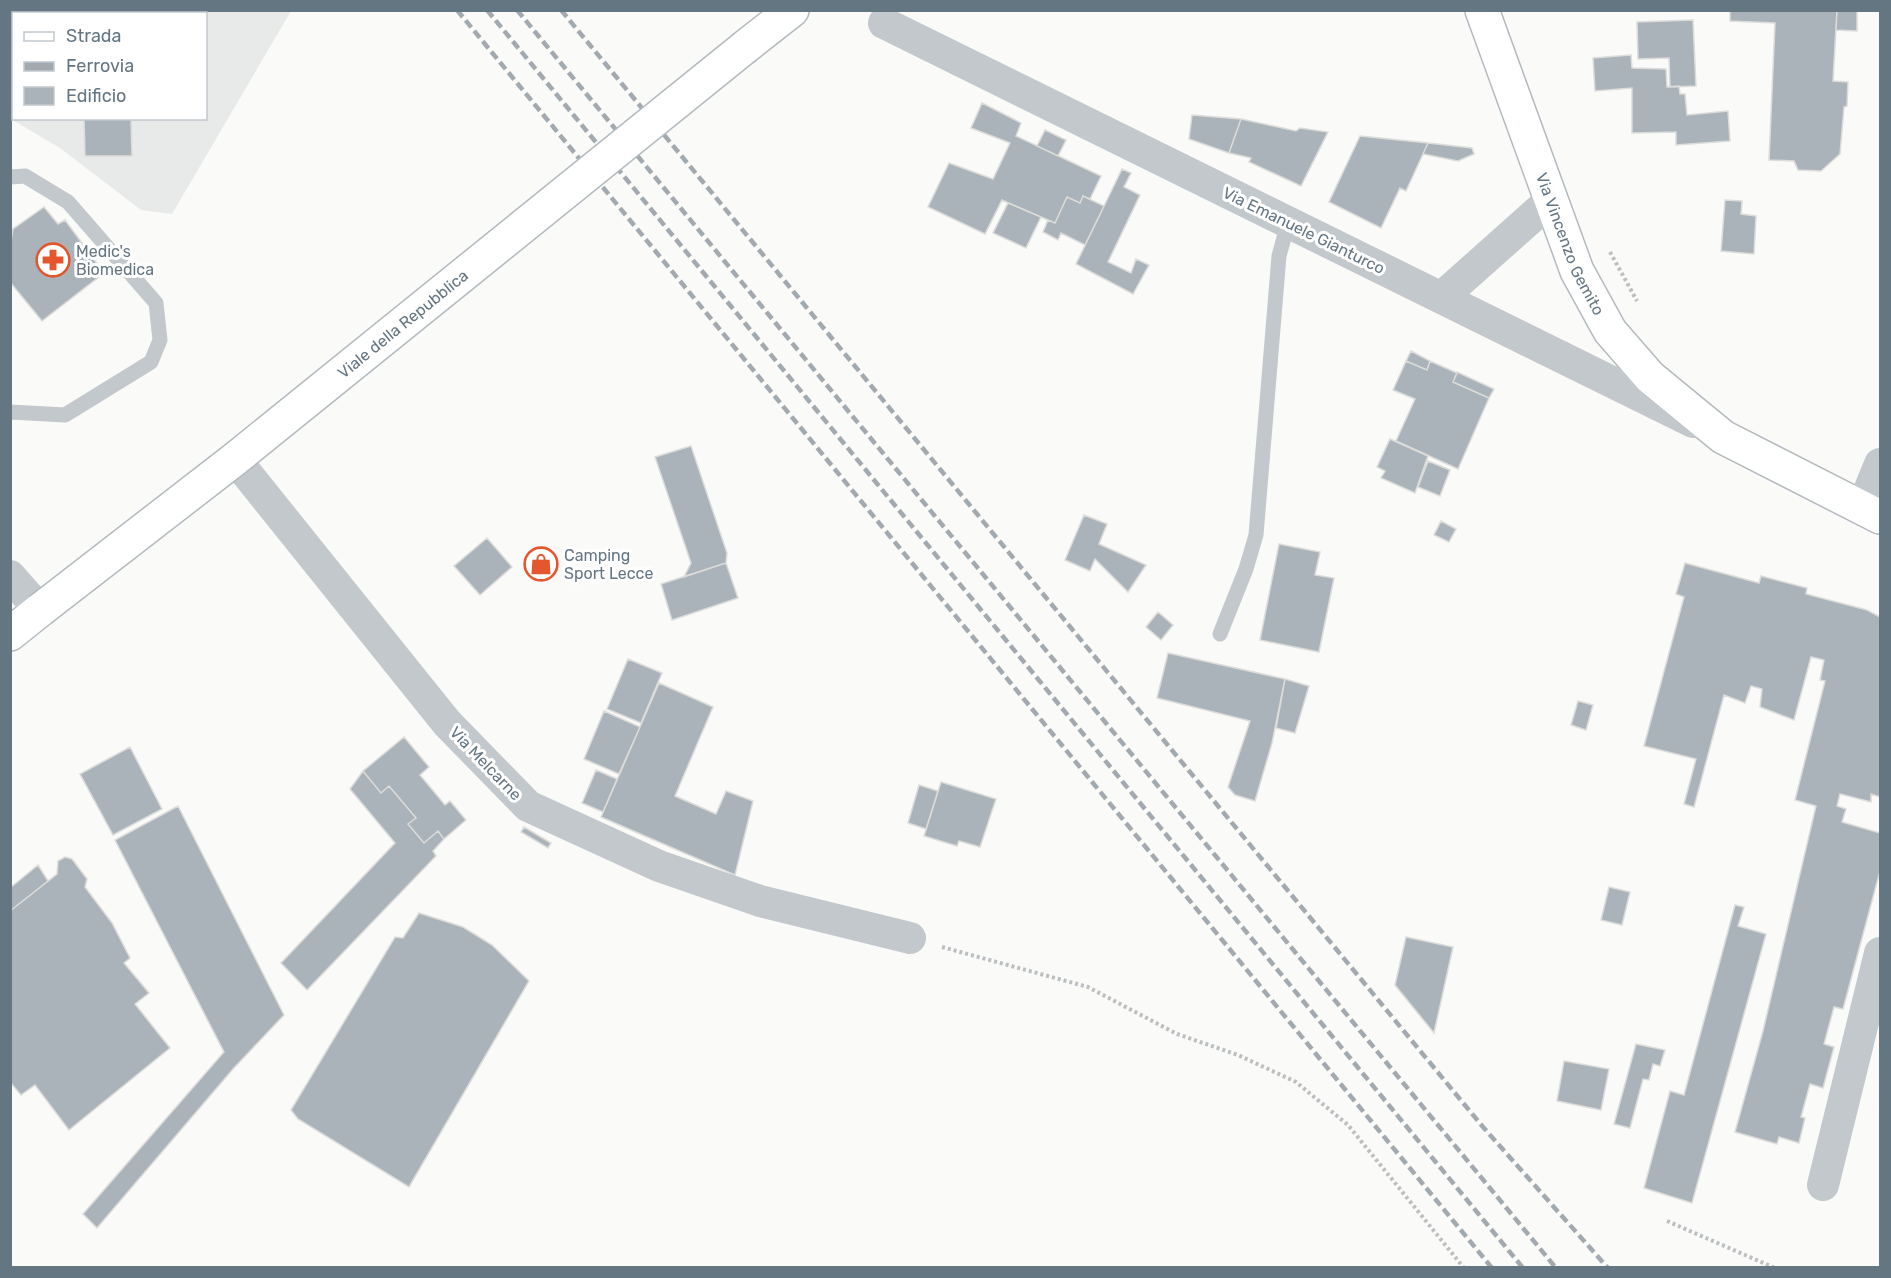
<svg xmlns="http://www.w3.org/2000/svg" width="1891" height="1278" font-family="Rubik,sans-serif">
<rect width="100%" height="100%" fill="#fafaf8"/>
<path fill="#e8e9e9" fill-rule="evenodd" d="M 10,11 L 291,11 L 172,214 L 141,210 L 60,148 L 11,119 ZM 14,14 L 206,14 L 206,118 L 14,118 Z"/>
<path fill="#aab3b9" stroke="#dcdcda" stroke-width="1.5" d="M 20,10 L 197,10 L 197,14 L 20,14 Z
M 1730,10 L 1837,10 L 1833,81 L 1848,82 L 1847,106 L 1844,107 L 1840,154 L 1821,171 L 1798,170 L 1794,161 L 1769,160 L 1775,23 L 1730,21 Z
M 1837,10 L 1857,10 L 1857,31 L 1836,30 Z
M 1693,20 L 1696,86 L 1670,87 L 1669,58 L 1638,59 L 1637,22 Z
M 1631,55 L 1632,68 L 1666,69 L 1667,87 L 1679,86 L 1680,94 L 1685,94 L 1687,115 L 1728,111 L 1730,141 L 1676,145 L 1676,132 L 1632,133 L 1632,88 L 1595,91 L 1593,58 Z
M 982,103 L 1021,123 L 1016,136 L 1101,176 L 1090,199 L 1083,196 L 1080,203 L 1067,197 L 1055,223 L 1002,200 L 985,234 L 928,207 L 949,163 L 993,179 L 1010,143 L 971,128 Z
M 1192,115 L 1241,119 L 1229,153 L 1189,139 Z
M 84,118 L 131,118 L 132,156 L 85,156 Z
M 1241,119 L 1296,131 L 1300,128 L 1328,132 L 1301,186 L 1249,162 L 1251,158 L 1229,153 Z
M 1045,130 L 1066,140 L 1058,156 L 1037,146 Z
M 1360,136 L 1428,143 L 1406,191 L 1400,188 L 1381,228 L 1329,202 Z
M 1428,143 L 1472,148 L 1474,154 L 1458,161 L 1423,154 Z
M 1122,169 L 1131,173 L 1124,187 L 1140,195 L 1108,262 L 1131,273 L 1136,259 L 1149,265 L 1133,294 L 1076,264 Z
M 1083,196 L 1104,206 L 1085,245 L 1061,233 L 1058,240 L 1043,232 L 1048,220 L 1055,223 L 1067,197 L 1080,203 Z
M 1725,200 L 1742,201 L 1741,214 L 1756,216 L 1754,254 L 1721,251 Z
M 1008,203 L 1041,217 L 1026,248 L 993,233 Z
M 44,207 L 58,224 L 65,220 L 104,273 L 42,321 L 10,282 L 10,247 L 13,229 Z
M 1411,351 L 1430,361 L 1427,370 L 1406,361 Z
M 1406,361 L 1427,370 L 1430,361 L 1457,373 L 1453,382 L 1489,398 L 1458,469 L 1396,441 L 1415,399 L 1393,390 Z
M 1457,372 L 1494,389 L 1489,398 L 1453,382 Z
M 1390,439 L 1428,456 L 1415,493 L 1381,478 L 1385,471 L 1377,467 Z
M 691,446 L 727,553 L 726,563 L 684,577 L 691,563 L 655,457 Z
M 1428,461 L 1450,470 L 1440,496 L 1418,487 Z
M 1084,515 L 1107,524 L 1099,544 L 1146,565 L 1128,592 L 1095,559 L 1090,571 L 1065,560 Z
M 1441,521 L 1456,529 L 1449,542 L 1434,535 Z
M 487,538 L 512,567 L 480,595 L 454,566 Z
M 1279,544 L 1320,552 L 1315,575 L 1334,578 L 1319,652 L 1260,640 Z
M 726,563 L 738,598 L 672,620 L 661,584 Z
M 1685,563 L 1759,583 L 1761,576 L 1807,588 L 1806,594 L 1867,610 L 1880,617 L 1880,797 L 1871,794 L 1871,802 L 1840,794 L 1837,806 L 1846,809 L 1842,822 L 1880,833 L 1880,871 L 1843,1009 L 1834,1007 L 1824,1044 L 1834,1047 L 1823,1088 L 1810,1084 L 1801,1117 L 1805,1118 L 1799,1143 L 1779,1137 L 1777,1144 L 1735,1132 L 1763,1031 L 1816,806 L 1795,800 L 1825,681 L 1820,680 L 1824,660 L 1811,657 L 1794,720 L 1760,707 L 1762,689 L 1751,686 L 1745,703 L 1724,695 L 1694,807 L 1684,804 L 1696,759 L 1644,746 L 1684,597 L 1676,594 Z
M 1158,612 L 1173,625 L 1161,640 L 1146,627 Z
M 1168,653 L 1285,679 L 1272,743 L 1255,801 L 1235,795 L 1228,787 L 1250,721 L 1157,698 Z
M 628,659 L 662,673 L 641,723 L 607,709 Z
M 1285,679 L 1309,686 L 1295,733 L 1276,728 Z
M 659,683 L 713,707 L 675,796 L 716,814 L 726,791 L 753,801 L 735,875 L 601,817 Z
M 1578,701 L 1593,705 L 1586,730 L 1571,725 Z
M 604,711 L 640,727 L 619,774 L 584,759 Z
M 404,737 L 429,767 L 420,775 L 445,805 L 450,801 L 466,820 L 444,839 L 438,831 L 424,843 L 408,824 L 416,818 L 389,786 L 381,793 L 363,771 Z
M 130,747 L 162,809 L 113,835 L 80,774 Z
M 596,770 L 617,779 L 603,812 L 582,803 Z
M 363,771 L 381,793 L 389,786 L 416,818 L 408,824 L 424,843 L 438,831 L 444,839 L 433,851 L 436,856 L 307,990 L 281,963 L 395,843 L 350,789 Z
M 941,782 L 996,799 L 980,847 L 959,841 L 957,846 L 924,836 Z
M 919,785 L 938,791 L 926,829 L 908,823 Z
M 178,806 L 284,1015 L 233,1069 L 97,1228 L 83,1214 L 224,1052 L 115,840 Z
M 524,827 L 551,843 L 548,848 L 521,832 Z
M 65,857 L 72,859 L 87,879 L 85,887 L 112,923 L 130,958 L 124,963 L 149,993 L 135,1004 L 170,1048 L 69,1130 L 35,1085 L 21,1095 L 10,1082 L 10,911 L 57,874 L 58,861 Z
M 38,865 L 48,881 L 10,911 L 10,888 Z
M 1609,887 L 1630,892 L 1622,925 L 1601,920 Z
M 1735,905 L 1744,907 L 1738,926 L 1766,934 L 1692,1203 L 1644,1188 L 1670,1091 L 1684,1095 Z
M 419,913 L 463,927 L 492,945 L 529,981 L 409,1187 L 298,1119 L 291,1110 L 395,937 L 403,938 Z
M 1406,937 L 1453,947 L 1434,1033 L 1395,985 Z
M 1636,1044 L 1665,1050 L 1660,1066 L 1653,1064 L 1649,1080 L 1643,1079 L 1630,1128 L 1614,1124 Z
M 1564,1061 L 1609,1069 L 1601,1110 L 1557,1101 Z"/>
<g fill="none" stroke-linecap="round" stroke-linejoin="round">
<g stroke="#b3babf" stroke-width="36">
<g id="secondary">
<path id="s1" d="M 1482,10 L 1577,271 L 1610,331 L 1650,377 L 1723,437 L 1880,517"/>
<path d="M 745,47 L 792,10"/>
<path d="M 10,634 L 40,610"/>
</g>
</g>
<path stroke="#bbbfc2" stroke-width="4" stroke-dasharray="3 3" stroke-linecap="butt" d="M 1610,252 L 1637,301
M 942,947 L 1088,987 L 1177,1034 L 1238,1055 L 1296,1082 L 1348,1125 L 1464,1268
M 1667,1221 L 1775,1268"/>
<path stroke="#c3c8cc" stroke-width="15" d="M 10,177 L 25,176 L 68,202 L 156,303 L 160,340 L 151,362 L 65,415 L 10,412
M 1220,634 L 1246,569 L 1256,535 L 1279,256 L 1288,223"/>
<path stroke="#c3c8cc" stroke-width="32" d="M 884,23 L 1693,422
M 1442,297 L 1551,200
M 235,459 L 447,723 L 528,806 L 659,866 L 760,901 L 910,938
M 1862,508 L 1880,464
M 10,576 L 40,610
M 1823,1185 L 1880,953"/>
<use href="#secondary" stroke="#fff" stroke-width="33"/>
<path stroke="#a2aab0" stroke-width="4.5" stroke-dasharray="9 4.5" stroke-linecap="butt" d="M 457,10 L 1492,1268
M 487,10 L 1523,1268
M 517,10 L 1556,1268
M 561,10 L 1483,1127 L 1608,1268"/>
<g stroke="#b3babf" stroke-width="36" stroke-linecap="butt">
<g id="secondary-bridge">
<path id="s2" d="M 40,610 L 235,459 L 745,47"/>
</g>
</g>
<use href="#secondary-bridge" stroke="#fff" stroke-width="33"/>
</g>
<defs>
<g id="pharmacy-ring" transform="scale(1.725)"><circle r="9.5" fill="#fff" stroke="#e4572e" stroke-width="1.5"/><path d="M-2-6h4v4h4v4h-4v4h-4v-4h-4v-4h4Z" fill="#e4572e"/></g>
<g id="shop-ring" transform="scale(1.725)"><circle r="9.5" fill="#fff" stroke="#e4572e" stroke-width="1.5"/><path d="M-5-2.5h2.3a2.7 3.5 0 0 1 5.4 0H5L5.5 6h-11ZM-1.5-2.5h3a1.5 2.3 0 0 0-3 0Z" fill="#e4572e"/></g>
</defs>
<g fill-rule="evenodd">
<use href="#pharmacy-ring" x="53" y="260"/>
<use href="#shop-ring" x="541" y="564"/>
</g>
<g text-anchor="middle" stroke-width="6" stroke-linejoin="round" paint-order="stroke">
<g font-size="16" fill="#657683" stroke="#fff">
<text transform="translate(1304 230) rotate(26)" y="6">Via Emanuele Gianturco</text>
<text dy="6" stroke="none"><textPath href="#s1" startOffset="250">Via Vincenzo Gemito</textPath></text>
<text dy="6" stroke="none"><textPath href="#s2" startOffset="462">Viale della Repubblica</textPath></text>
<text transform="translate(486 763) rotate(46)" y="6">Via Melcarne</text>
</g>
<g font-size="16" fill="#657683" stroke="#fff" text-anchor="start">
<text x="76" y="257">Medic's<tspan x="76" dy="18">Biomedica</tspan></text>
<text x="564" y="561">Camping<tspan x="564" dy="18">Sport Lecce</tspan></text>
</g>
</g>
<rect width="1891" height="1278" fill="none" stroke="#657683" stroke-width="24"/>
<rect x="12" y="12" width="195" height="108" fill="#ffffff" stroke="#c1c8cd" stroke-width="1.5"/>
<rect x="24" y="32" width="30" height="9" fill="#ffffff" stroke="#c1c8cd" stroke-width="1.5"/>
<text x="66" y="42" font-size="18" fill="#657683">Strada</text>
<rect x="24" y="62" width="30" height="9" fill="#a2aab0" stroke="#c1c8cd" stroke-width="1.5"/>
<text x="66" y="72" font-size="18" fill="#657683">Ferrovia</text>
<rect x="24" y="87" width="30" height="18" fill="#aab3b9" stroke="#c1c8cd" stroke-width="1.5"/>
<text x="66" y="102" font-size="18" fill="#657683">Edificio</text>
</svg>
